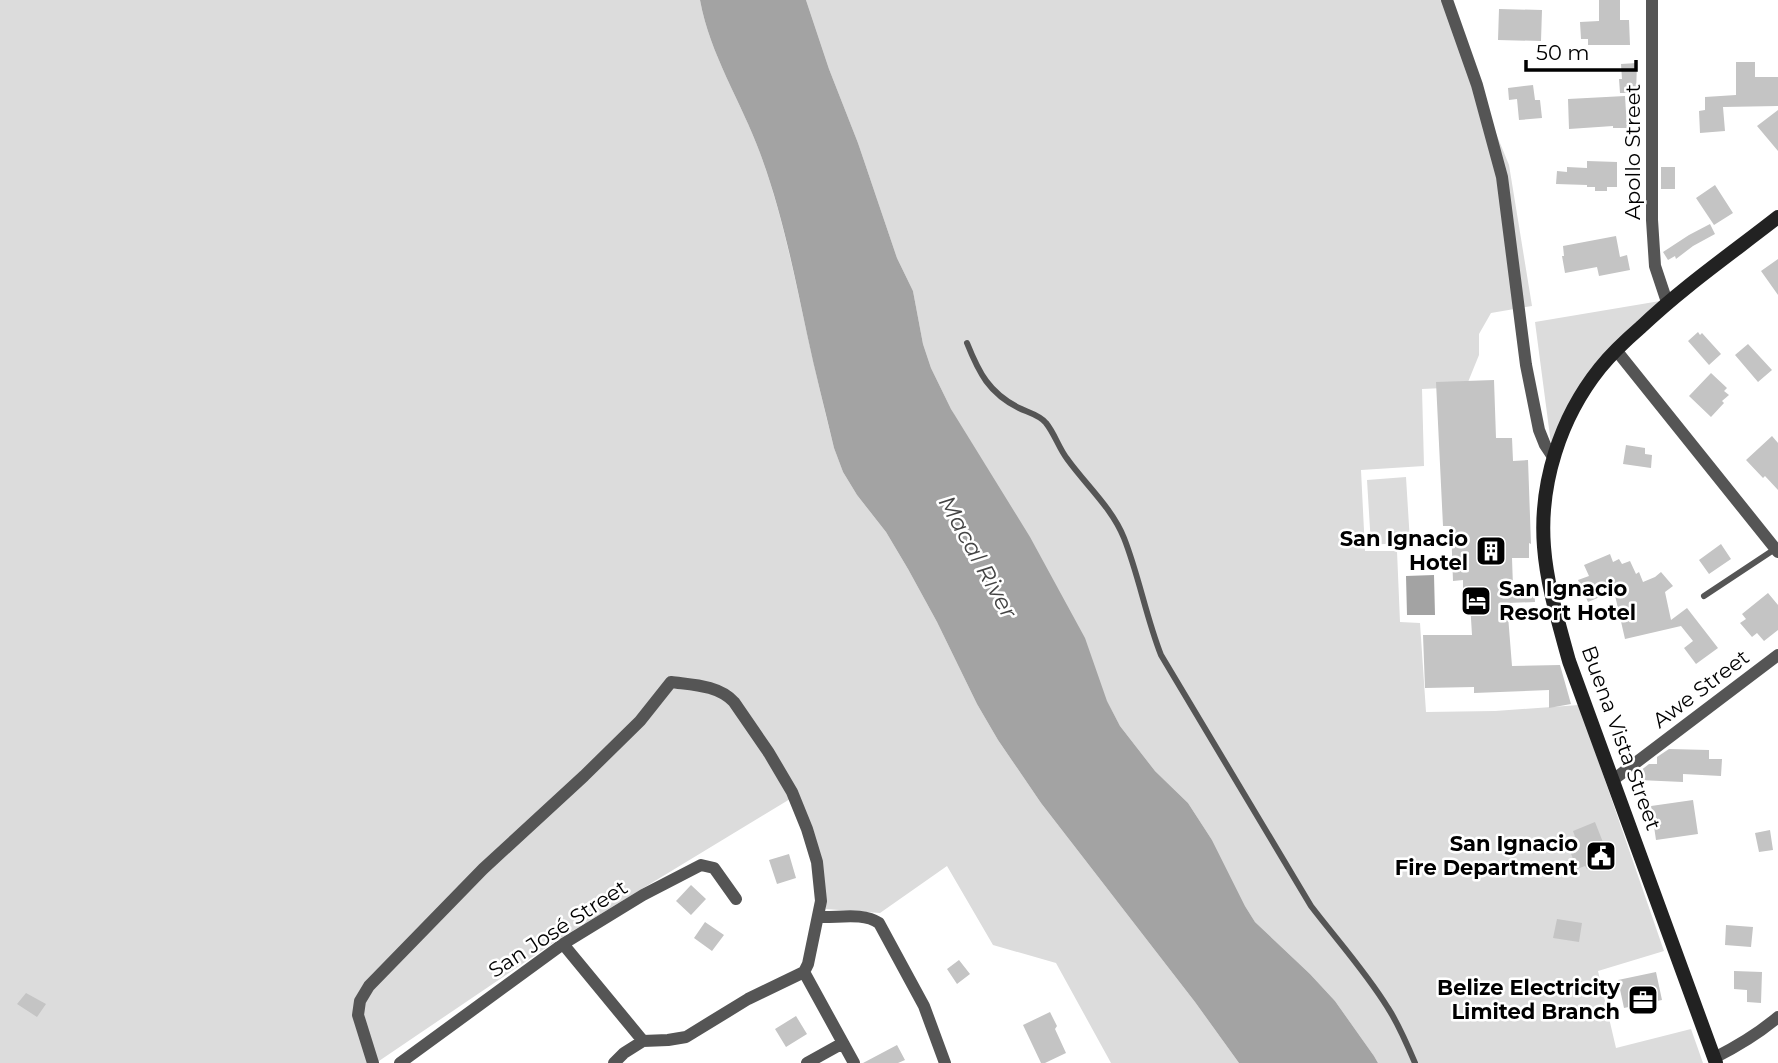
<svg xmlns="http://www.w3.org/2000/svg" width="1778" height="1063" font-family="Montserrat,sans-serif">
<rect width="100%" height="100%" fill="#fff"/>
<path fill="#dcdcdc" d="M 0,0 L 700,0 C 710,55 741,101 760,153 C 781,210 793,270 806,329 C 815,369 824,409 834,448 L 843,472 L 857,495 L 886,532 L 908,569 L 937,622 L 977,704 L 998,740 L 1041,803 L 1195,1002 L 1239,1063 L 1111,1063 L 1056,963 L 993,945 L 947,866 L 880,913 L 826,909 L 819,854 L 795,796 L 556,941 L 376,1063 L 0,1063 Z
M 806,0 L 1446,0 L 1475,82 L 1509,165 L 1532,306 L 1491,313 L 1479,334 L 1479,355 L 1466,387 L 1422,389 L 1424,466 L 1361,470 L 1365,551 L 1397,551 L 1400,622 L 1420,623 L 1426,712 L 1495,711 L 1579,705 L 1664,951 L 1598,971 L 1616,1048 L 1691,1029 L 1703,1063 L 1378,1063 L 1374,1056 L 1335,1001 L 1310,974 L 1255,922 L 1245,906 L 1212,840 L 1188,803 L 1155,771 L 1120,726 L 951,409 L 931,368 L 923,344 L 913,291 L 897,258 L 858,143 L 829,69 Z
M 1672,299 L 1607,360 L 1553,459 L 1535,322 Z
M 1406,477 L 1410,542 L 1371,545 L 1367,480 Z"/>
<path fill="#a3a3a3" d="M 700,0 L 806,0 L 829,69 L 858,143 L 897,258 L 913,291 L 923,344 L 931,368 L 951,409 L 1030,537 L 1085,638 L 1107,701 L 1120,726 L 1155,771 L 1188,803 L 1212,840 L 1245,906 L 1255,922 L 1310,974 L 1335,1001 L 1374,1056 L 1378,1063 L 1239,1063 L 1195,1002 L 1041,803 L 998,740 L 977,704 L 937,622 L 908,569 L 886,532 L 857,495 L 843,472 L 834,448 C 825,410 815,372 807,334 C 794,273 782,212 760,153 C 741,101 710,55 700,0 Z
M 1434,575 L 1435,615 L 1407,615 L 1406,576 Z"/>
<path fill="#c4c4c4" d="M 1599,0 L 1620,0 L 1620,20 L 1629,20 L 1630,45 L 1588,45 L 1588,39 L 1581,39 L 1580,22 L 1599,21 Z
M 1499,9 L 1542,10 L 1541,41 L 1498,40 Z
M 1736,62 L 1755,62 L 1755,77 L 1778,77 L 1778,106 L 1723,107 L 1725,131 L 1700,133 L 1699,111 L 1705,110 L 1705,97 L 1736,95 Z
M 1637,63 L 1636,93 L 1620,93 L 1619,79 L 1622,79 L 1621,64 Z
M 1533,85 L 1535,100 L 1540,100 L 1542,118 L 1519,120 L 1517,99 L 1509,100 L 1508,88 Z
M 1625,96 L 1627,128 L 1613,128 L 1613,126 L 1569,129 L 1568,99 Z
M 1778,110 L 1778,151 L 1757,126 Z
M 1587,161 L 1617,162 L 1617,187 L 1607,187 L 1607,191 L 1595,191 L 1595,187 L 1587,187 L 1587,185 L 1556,184 L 1557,171 L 1567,172 L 1567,167 L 1587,168 Z
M 1661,167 L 1675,167 L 1675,189 L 1661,189 Z
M 1715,185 L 1733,213 L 1714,225 L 1696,198 Z
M 1710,224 L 1715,234 L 1693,246 L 1676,259 L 1675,256 L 1668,260 L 1663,252 L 1689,235 Z
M 1616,236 L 1620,257 L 1627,255 L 1630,270 L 1599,276 L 1597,267 L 1565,273 L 1562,256 L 1564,256 L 1563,246 Z
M 1778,259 L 1778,295 L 1761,271 Z
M 1698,332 L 1700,335 L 1702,333 L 1721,354 L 1709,365 L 1688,341 Z
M 1748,344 L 1772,370 L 1758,382 L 1735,355 Z
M 1711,373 L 1727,388 L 1724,391 L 1729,395 L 1722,401 L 1724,403 L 1711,417 L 1689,396 Z
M 1494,380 L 1496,438 L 1512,438 L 1513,461 L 1528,460 L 1531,544 L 1529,543 L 1529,558 L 1512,558 L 1513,587 L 1534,587 L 1535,602 L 1507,603 L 1512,666 L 1560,665 L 1571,704 L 1549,708 L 1549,690 L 1474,693 L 1474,687 L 1425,688 L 1423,635 L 1472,635 L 1470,602 L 1463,602 L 1463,580 L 1453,581 L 1451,526 L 1443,526 L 1436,382 Z
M 1772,436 L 1778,443 L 1778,490 L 1765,476 L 1763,478 L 1746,460 Z
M 1626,445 L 1645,448 L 1645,454 L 1652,455 L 1651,468 L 1623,464 Z
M 1721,544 L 1731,559 L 1709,574 L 1699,560 Z
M 1610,554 L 1613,562 L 1619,559 L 1622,564 L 1630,561 L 1636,574 L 1639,572 L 1643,582 L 1655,577 L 1661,572 L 1673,586 L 1665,592 L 1671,620 L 1687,608 L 1718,648 L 1696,664 L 1684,648 L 1693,641 L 1681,626 L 1625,639 L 1614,591 L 1588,602 L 1578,580 L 1589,576 L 1584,565 Z
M 1768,593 L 1778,605 L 1778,630 L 1764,641 L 1757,633 L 1752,637 L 1740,623 L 1746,619 L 1742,614 Z
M 1669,749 L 1709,750 L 1709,759 L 1722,759 L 1721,776 L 1683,774 L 1683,782 L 1639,780 L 1640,771 L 1649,764 L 1657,764 L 1657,757 Z
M 1693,800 L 1698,834 L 1656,840 L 1651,806 Z
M 1595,822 L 1610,860 L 1587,869 L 1585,866 L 1577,869 L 1570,851 L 1579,848 L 1573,831 Z
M 1770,830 L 1773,850 L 1759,852 L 1755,833 Z
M 789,854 L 796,878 L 777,884 L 769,860 Z
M 691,885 L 706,899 L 691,915 L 676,901 Z
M 1557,919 L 1582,923 L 1579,942 L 1553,938 Z
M 705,922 L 724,935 L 712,951 L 694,938 Z
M 1726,925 L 1753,927 L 1751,947 L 1725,945 Z
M 959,960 L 970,974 L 957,984 L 947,969 Z
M 1734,971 L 1762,972 L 1761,1003 L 1747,1002 L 1747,990 L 1734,989 Z
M 1656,972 L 1662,1000 L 1624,1008 L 1618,980 Z
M 26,993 L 46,1004 L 37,1017 L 17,1004 Z
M 1050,1012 L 1057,1026 L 1055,1029 L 1066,1053 L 1045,1063 L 1041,1063 L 1023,1025 Z
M 796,1016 L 807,1034 L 786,1047 L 775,1029 Z
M 897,1045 L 905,1060 L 898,1063 L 863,1063 Z"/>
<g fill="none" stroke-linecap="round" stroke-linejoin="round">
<path stroke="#555" stroke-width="6" d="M 967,343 C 979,373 989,393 1019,408 C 1027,412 1040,415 1046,423 C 1055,434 1059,449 1068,460 C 1086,485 1112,508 1124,538 C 1139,576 1146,617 1161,655 L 1311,906 C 1337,940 1366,972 1388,1008 C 1399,1025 1407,1044 1415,1063
M 1704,596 L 1775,549"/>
<path stroke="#555" stroke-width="12" d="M 1447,0 L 1477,85 L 1502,177 L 1526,365 L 1539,430 L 1545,445 L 1553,457
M 1652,0 L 1652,220 L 1655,266 L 1667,302
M 1616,350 L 1778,552
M 1613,780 L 1778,655
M 819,917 C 838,918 863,912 879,923 L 924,1006 L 945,1063
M 563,944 L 643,1041
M 804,972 L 854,1063
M 1714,1058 C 1738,1046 1758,1034 1778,1017
M 373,1063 L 358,1015 L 360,1001 L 369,986 L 483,869 L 584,776 L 640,721 L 671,682 C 693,685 718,685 734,702 L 769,753 L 792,792 L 807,829 L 817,862 L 821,901 L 808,964 L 804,972 L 748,999 L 686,1037 L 668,1040 L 643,1041 L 624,1053 L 614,1063
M 400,1063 L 563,944 L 643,895 L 701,865 L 714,868 L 736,899
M 807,1063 L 843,1043"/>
<path stroke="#222" stroke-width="14" d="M 1716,1063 L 1569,661 C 1559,624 1547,586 1544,547 C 1539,484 1560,418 1600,368 C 1612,353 1626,340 1641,327 C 1683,287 1732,253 1778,217"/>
</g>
<defs>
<g id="building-square" transform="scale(1.575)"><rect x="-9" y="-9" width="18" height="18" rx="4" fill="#000" stroke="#fff"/><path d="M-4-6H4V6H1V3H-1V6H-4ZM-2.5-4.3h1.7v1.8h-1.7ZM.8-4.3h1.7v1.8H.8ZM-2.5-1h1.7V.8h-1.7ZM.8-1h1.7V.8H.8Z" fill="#fff"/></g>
<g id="hotel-square" transform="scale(1.575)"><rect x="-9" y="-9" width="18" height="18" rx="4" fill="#000" stroke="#fff"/><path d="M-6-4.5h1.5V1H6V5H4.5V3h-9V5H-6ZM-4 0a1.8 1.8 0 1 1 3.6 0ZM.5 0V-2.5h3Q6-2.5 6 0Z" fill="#fff"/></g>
<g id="civic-square" transform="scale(1.575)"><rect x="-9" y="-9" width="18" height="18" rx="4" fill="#000" stroke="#fff"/><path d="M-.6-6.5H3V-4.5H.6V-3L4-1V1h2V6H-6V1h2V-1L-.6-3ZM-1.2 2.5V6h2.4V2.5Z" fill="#fff"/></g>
<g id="office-square" transform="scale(1.575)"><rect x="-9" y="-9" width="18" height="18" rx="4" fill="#000" stroke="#fff"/><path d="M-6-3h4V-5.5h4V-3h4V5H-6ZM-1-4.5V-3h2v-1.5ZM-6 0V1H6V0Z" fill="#fff"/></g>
</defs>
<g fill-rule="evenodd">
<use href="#building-square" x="1491" y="551"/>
<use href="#hotel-square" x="1476" y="601"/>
<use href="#civic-square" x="1601" y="856"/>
<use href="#office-square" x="1643" y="1000"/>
</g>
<g text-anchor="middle" stroke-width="5" stroke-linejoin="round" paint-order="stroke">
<g font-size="21" fill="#000" stroke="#fff">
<text transform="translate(1633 152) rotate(-90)" y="7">Apollo Street</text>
<text transform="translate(1701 689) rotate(-37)" y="7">Awe Street</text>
<text transform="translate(1621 738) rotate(70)" y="7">Buena Vista Street</text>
<text transform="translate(558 929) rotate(-33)" y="7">San José Street</text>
</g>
<g font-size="21" font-weight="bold" fill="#000" stroke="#fff" text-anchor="end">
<text x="1468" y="546">San Ignacio<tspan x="1468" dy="24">Hotel</tspan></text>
<text x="1499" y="596" text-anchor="start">San Ignacio<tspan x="1499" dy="24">Resort Hotel</tspan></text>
<text x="1578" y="851">San Ignacio<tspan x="1578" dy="24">Fire Department</tspan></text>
<text x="1620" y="995">Belize Electricity<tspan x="1620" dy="24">Limited Branch</tspan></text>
</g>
<g font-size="23" font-style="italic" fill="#444" stroke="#fff">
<text transform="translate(978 557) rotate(61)" y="8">Macal River</text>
</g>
</g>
<path d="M1526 60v10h110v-10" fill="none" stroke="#000000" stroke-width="3.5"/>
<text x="1536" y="60" font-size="21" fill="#000000" stroke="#ffffff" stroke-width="5" paint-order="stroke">50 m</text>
</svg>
